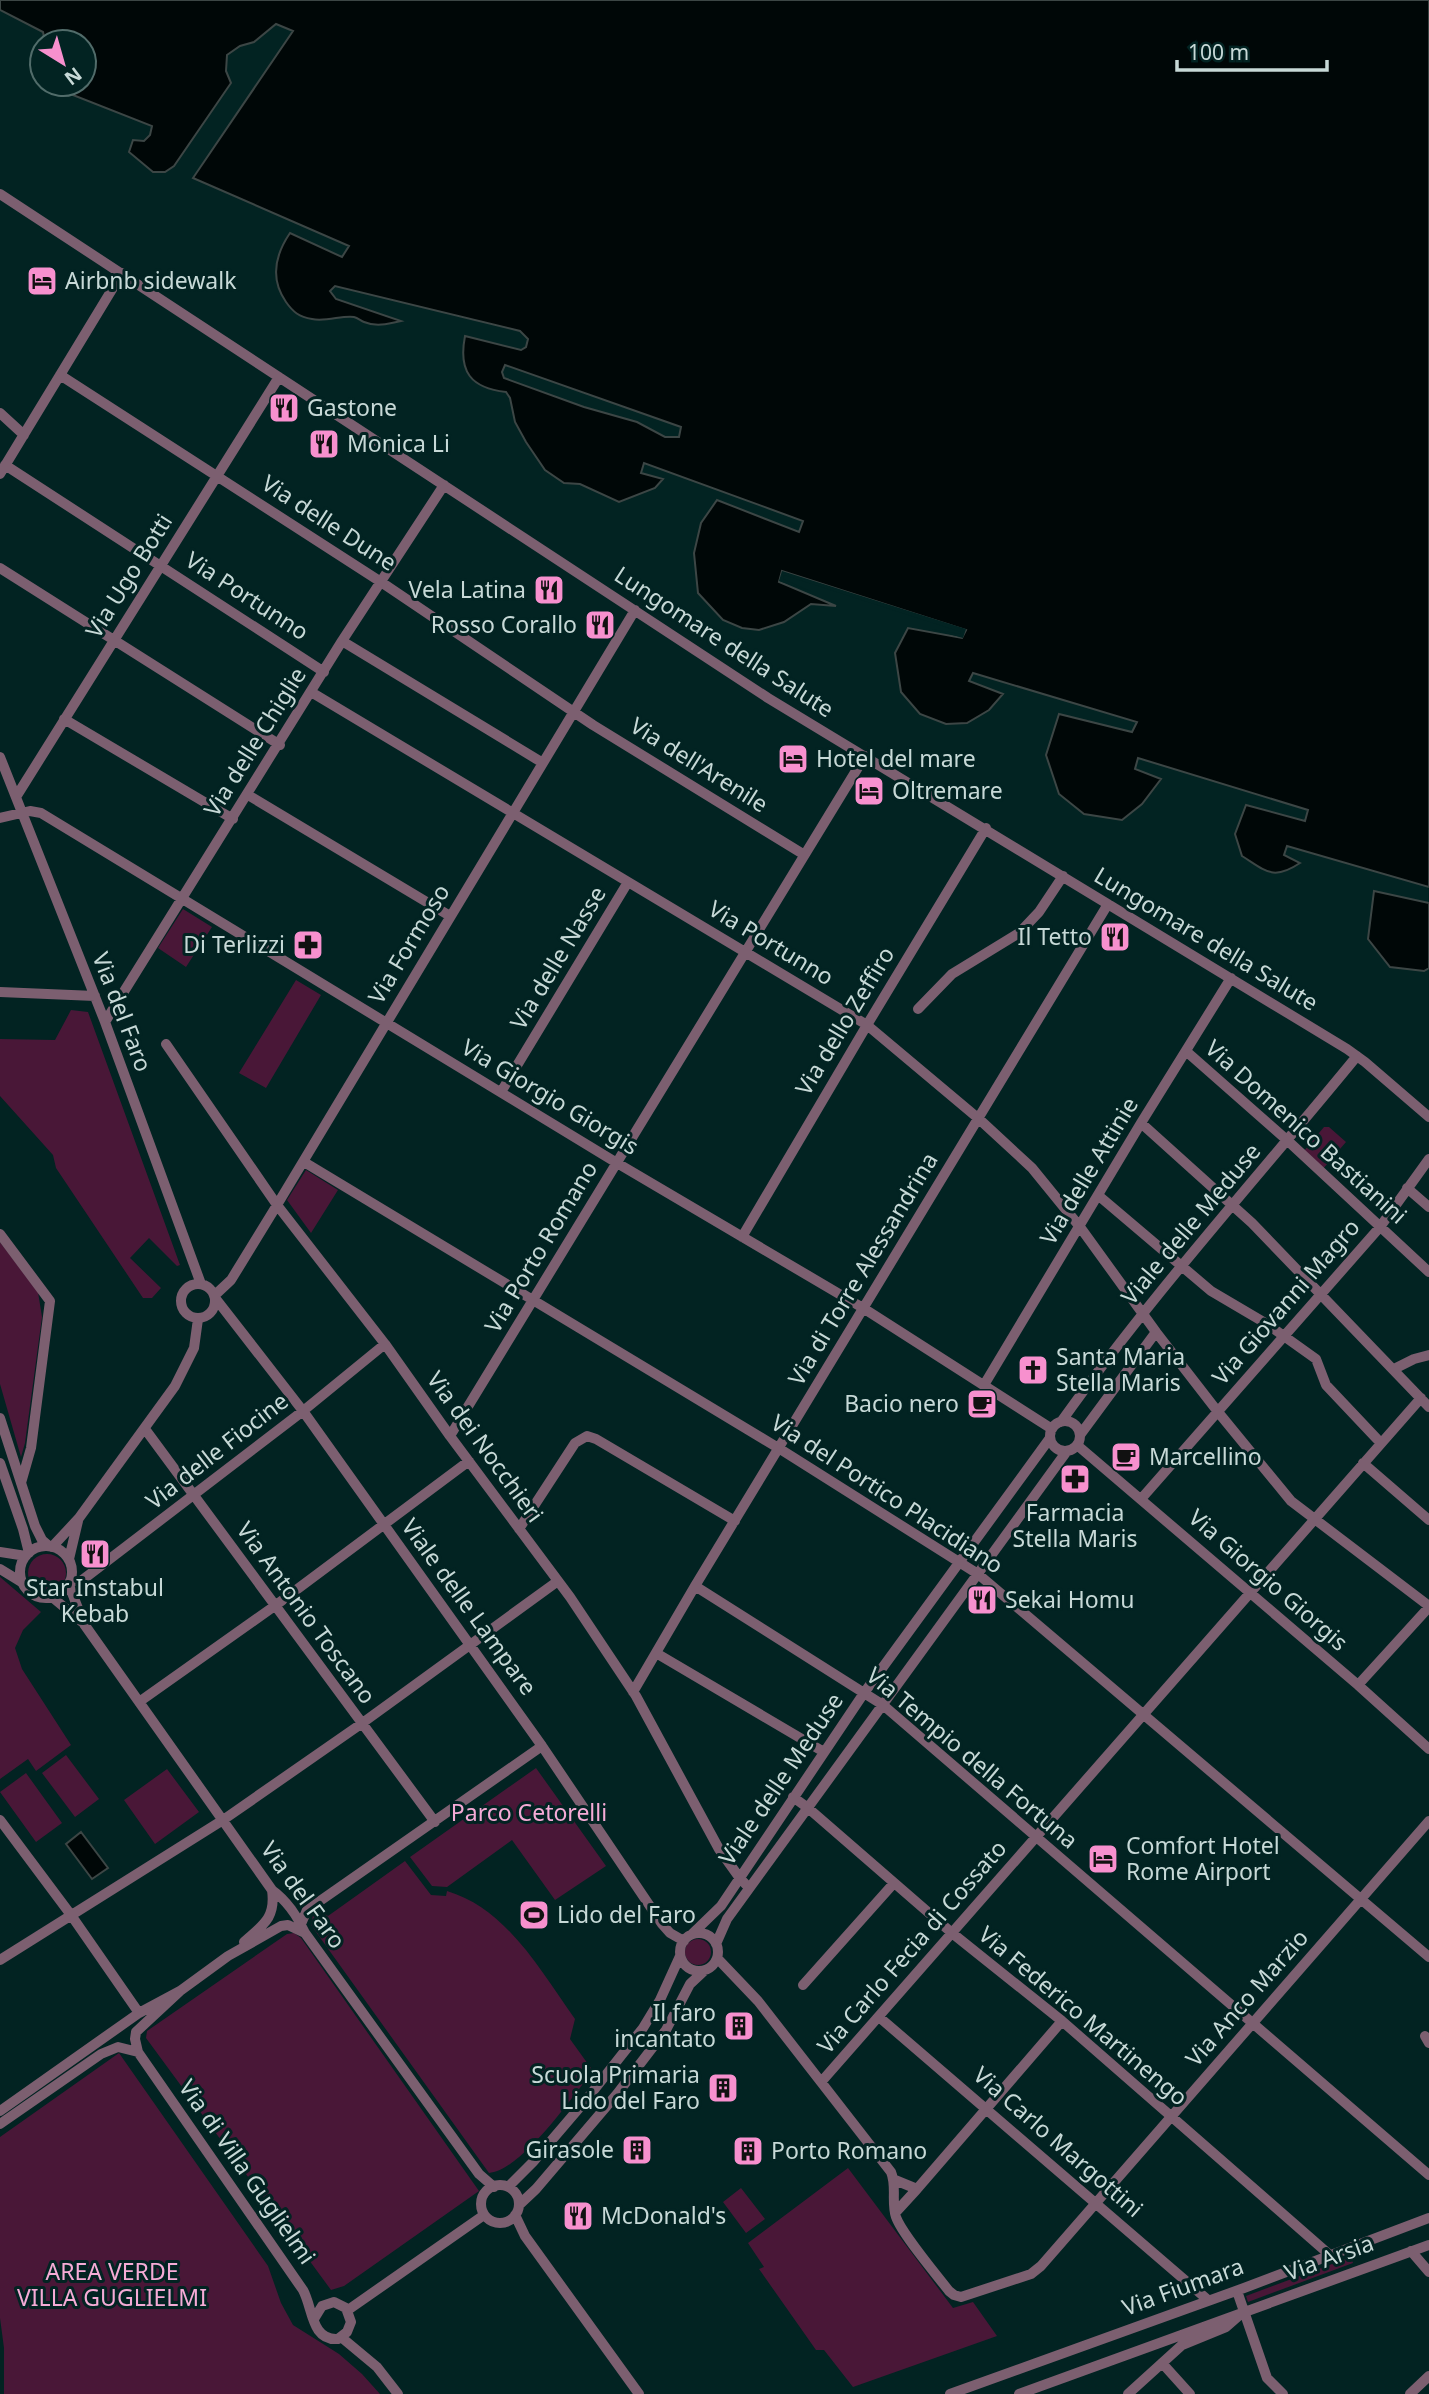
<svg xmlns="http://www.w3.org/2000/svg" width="1429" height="2394" font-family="'Noto Sans',sans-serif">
<rect width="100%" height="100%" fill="#022322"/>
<path fill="#491737" d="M 183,909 L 212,927 L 186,967 L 158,948 Z
M 296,980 L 321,995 L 266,1088 L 239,1073 Z
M 71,1010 L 88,1012 L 180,1265 L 177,1266 L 149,1238 L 130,1258 L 161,1288 L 152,1298 L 143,1298 L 56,1168 L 53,1155 L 0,1096 L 0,1039 L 55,1040 Z
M 1324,1127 L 1329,1127 L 1346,1142 L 1322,1170 L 1303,1152 Z
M 306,1170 L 338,1190 L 311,1233 L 287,1200 Z
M 0,1242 L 38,1292 L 42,1317 L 25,1443 L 21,1457 L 0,1384 Z
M28 1573a19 19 0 1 1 38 0a19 19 0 1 1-38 0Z
M 0,1577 L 41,1612 L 23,1630 L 15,1648 L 22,1669 L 71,1745 L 36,1771 L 28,1759 L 0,1779 Z
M 66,1755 L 99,1799 L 75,1817 L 42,1773 Z
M 536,1768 L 606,1866 L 555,1900 L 512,1840 L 447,1887 L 432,1886 L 410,1857 Z
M 167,1769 L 199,1812 L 155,1844 L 124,1800 Z
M 26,1773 L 62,1823 L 36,1842 L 0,1792 Z
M 405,1861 L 431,1895 L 446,1896 L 447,1891 C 507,1909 540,1970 575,2019 L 570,2039 L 593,2071 C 572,2097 522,2170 489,2173 L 311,1925 L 313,1915 L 321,1911 L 328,1916 Z
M 294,1933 L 301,1938 L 479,2191 L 344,2286 L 331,2290 L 146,2038 L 147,2031 L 287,1934 Z
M685 1952a13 13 0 1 1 26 0a13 13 0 1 1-26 0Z
M 119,2053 L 268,2266 L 281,2303 L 293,2325 L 339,2354 L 362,2374 L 380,2394 L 4,2394 L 4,2348 L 0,2318 L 0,2137 Z
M 848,2168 L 953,2308 L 973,2302 L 997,2336 L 853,2387 L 824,2350 L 816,2350 L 759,2269 L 764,2267 L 748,2243 Z
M 741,2188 L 765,2219 L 746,2233 L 723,2202 Z
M 1351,2257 L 1353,2263 L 1248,2302 L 1246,2296 Z"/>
<path fill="#000707" stroke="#3c4645" stroke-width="2" fill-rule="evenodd" d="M 0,0 L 1429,0 L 1429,887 L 1287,846 L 1284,855 L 1300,863 C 1273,881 1266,871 1242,856 L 1235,834 L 1246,805 L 1305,821 L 1308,810 L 1138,758 L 1135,769 L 1161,779 L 1142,804 L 1122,820 L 1084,814 L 1059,794 L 1046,755 L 1059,714 L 1132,732 L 1137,722 L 973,673 L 969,681 L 1003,694 L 989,710 L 967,723 L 946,724 L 920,714 L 901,692 L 895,653 L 908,628 L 962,638 L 966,630 L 782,571 L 779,582 L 836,606 L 811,604 L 784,622 L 759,630 L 742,628 L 723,620 L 698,593 L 694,553 L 701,523 L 717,500 L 799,532 L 803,521 L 644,463 L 641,473 L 663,479 L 655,488 L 619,502 L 580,484 L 564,483 L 545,470 L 526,442 L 515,422 L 510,398 L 506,392 C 471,388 458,372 465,336 L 521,350 L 526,347 L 528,339 L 520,331 L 335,286 L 330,291 L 336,299 L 401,321 C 388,324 376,327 364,322 C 361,321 358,318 354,317 C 343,315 326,322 312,319 C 299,317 293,312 286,302 C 270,279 275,255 290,233 L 342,257 L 349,246 L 193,178 L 293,31 L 276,24 L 254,42 L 240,46 L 227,55 L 226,71 L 231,83 L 174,166 L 165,172 L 153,172 L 129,152 L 133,140 L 144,141 L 150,135 L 152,126 L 45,84 L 84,84 L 84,42 L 45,42 L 43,32 L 0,10 ZM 505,365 L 681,427 L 679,437 L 665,437 L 637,422 L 584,407 L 504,378 L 502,372 Z
M 1374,891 L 1429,903 L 1429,968 L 1424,971 L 1390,967 L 1368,939 Z
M 81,1832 L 108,1868 L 92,1879 L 66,1844 Z"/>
<path fill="#022322" d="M 782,571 L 966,629 L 963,638 L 932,629 L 960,634 L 961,632 L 784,575 L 783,579 L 813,592 L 779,581 Z"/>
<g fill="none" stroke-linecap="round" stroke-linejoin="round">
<path stroke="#7c5f70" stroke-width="10" d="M 0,194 L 768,698 L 1347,1049 L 1365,1062 L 1429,1117
M 60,375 L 381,582 L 593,725 L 803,854
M 0,413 L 24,435
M 5,465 L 324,672
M 0,474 L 122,273
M 0,568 L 280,745
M 342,641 L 543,763
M 311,692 L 867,1025 L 979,1119 L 1032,1168 L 1080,1227 L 1156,1332 L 1218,1412 L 1291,1501 L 1429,1606
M 64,719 L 233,819
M 0,757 L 105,1022 L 201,1284
M 248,795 L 450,916
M 16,797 L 279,377
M 0,818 L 30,811 L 41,813 L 617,1163 L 863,1308 L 1052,1429
M 0,992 L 95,996
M 918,1009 L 952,974 L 1019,933 L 1039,912 L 1063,876
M 105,1022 L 342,641 L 444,485
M 166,1044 L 277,1205 L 385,1344 L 450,1436 L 570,1597 L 636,1696 L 719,1849 L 739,1877 L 749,1888
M 1187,1052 L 1288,1141 L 1429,1272
M 501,1092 L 628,882
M 1141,1123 L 1252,1223 L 1429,1407
M 304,1162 L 780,1449 L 978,1574 L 1429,1957
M 1407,1188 L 1429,1207
M 1099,1196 L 1211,1291 L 1267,1324 L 1316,1359 L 1326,1385 L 1377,1439
M 0,1234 L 50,1301 L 31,1448 L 21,1483
M 742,1237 L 867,1025 L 986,828
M181 1301a17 17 0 1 1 34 0a17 17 0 1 1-34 0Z
M 215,1295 L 231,1280 L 277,1205 L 635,610
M 216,1299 L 303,1411 L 542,1746 L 662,1924 L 670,1933 L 684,1941
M 1394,1369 L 1414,1359 L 1429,1355
M 984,1385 L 1141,1123 L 1231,978
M 0,1418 L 35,1526 L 42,1540 L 49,1546
M1050 1436a15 15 0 1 1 30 0a15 15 0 1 1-30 0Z
M 1061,1422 C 1152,1294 1258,1177 1357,1056
M 145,1429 L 435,1822
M 1080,1435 L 1156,1332
M 450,1436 L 865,756
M 1077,1445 L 1358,1685 L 1429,1749
M 0,1463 L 23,1529 L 29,1553
M 1363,1463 L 1429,1520
M 1141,1499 L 1380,1227 L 1429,1159
M 519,1529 L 575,1443 L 587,1436 L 596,1439 L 735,1521
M20 1572a26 26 0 1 1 52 0a26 26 0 1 1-52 0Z
M 52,1547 L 79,1518 L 175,1386 L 194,1348 L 198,1319
M 0,1552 L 26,1556
M 69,1559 L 78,1521
M 0,1569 L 23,1583
M 70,1581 L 81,1581 L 303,1411 L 385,1344
M 69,1585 L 84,1624 L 272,1890 C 286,1900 298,1917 305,1933 L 479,2174 L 494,2187
M 695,1586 L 883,1705 L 1429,2175
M 52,1597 L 82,1622
M 656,1653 L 824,1752
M 1358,1685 L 1429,1607
M 633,1692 L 695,1586 L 1108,904
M 139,1702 L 276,1605 L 469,1461
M 793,1797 L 808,1808 L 952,1933 L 1062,2021 L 1331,2256
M 0,1820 L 71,1915 L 139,2013
M 301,1924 L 307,1910 L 542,1746
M680 1952a19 19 0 1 1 38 0a19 19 0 1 1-38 0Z
M 691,1935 L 721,1906 L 864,1693 L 1050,1438
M 244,1942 C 263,1925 276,1918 272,1890
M 716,1944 L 727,1919 L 1067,1451
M 717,1958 L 758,2001 L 891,2172 C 897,2186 891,2202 896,2217 C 902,2234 936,2274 949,2291 L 954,2295 L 961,2297 L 1031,2274 L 1041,2266 L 1429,1821
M 0,1960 L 223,1820 L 361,1724 L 558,1581
M 803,1985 L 894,1883
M 180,1991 L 136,2032 L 135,2039 L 138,2052 L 303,2290 C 313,2308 311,2341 338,2339 L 347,2332 L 351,2322 L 346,2308 L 334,2302 L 322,2306 L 314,2319
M 879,2017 L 1208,2300
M 1425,2036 L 1429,2043
M 822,2081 L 1421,1398
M 0,2111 L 139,2013 L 180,1991 L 228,1956 L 281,1926 L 288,1925 L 305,1933
M 0,2124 L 101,2054 L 118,2047 L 138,2052
M 895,2180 L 917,2189 L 1062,2021
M481 2204a19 19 0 1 1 38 0a19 19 0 1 1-38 0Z
M 508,2187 L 533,2162 L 586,2100 L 643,2028 L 660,2000 L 680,1956
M 519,2205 L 536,2189 L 617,2094 L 666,2030 L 690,1984 L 705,1970
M 895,2213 L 917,2189
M 515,2215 L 525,2236 L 639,2394
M 1411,2251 L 1429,2272
M 1237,2291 L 1267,2378 L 1283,2394
M 348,2310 L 484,2215
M 341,2337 L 377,2367 L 398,2394
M 1162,2363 L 1190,2394
M 950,2394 L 1244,2288 L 1429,2218
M 1019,2394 L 1429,2245
M 1128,2394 L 1182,2345 L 1226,2327 L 1242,2313
M 1410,2394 L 1429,2376"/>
</g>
<defs>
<g id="hotel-square" transform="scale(1.575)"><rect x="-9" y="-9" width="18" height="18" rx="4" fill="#f790ce" stroke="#022322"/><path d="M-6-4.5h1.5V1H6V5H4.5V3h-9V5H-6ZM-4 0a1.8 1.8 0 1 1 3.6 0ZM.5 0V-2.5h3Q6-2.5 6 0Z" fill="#111"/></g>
<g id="restaurant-square" transform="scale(1.575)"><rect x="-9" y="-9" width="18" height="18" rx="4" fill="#f790ce" stroke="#022322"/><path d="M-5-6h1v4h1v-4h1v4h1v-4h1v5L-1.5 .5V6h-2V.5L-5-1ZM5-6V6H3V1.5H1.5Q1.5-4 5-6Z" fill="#111"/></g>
<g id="pharmacy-square" transform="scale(1.575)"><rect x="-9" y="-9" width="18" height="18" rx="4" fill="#f790ce" stroke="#022322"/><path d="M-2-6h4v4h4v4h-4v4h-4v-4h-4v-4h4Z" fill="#111"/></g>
<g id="church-square" transform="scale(1.575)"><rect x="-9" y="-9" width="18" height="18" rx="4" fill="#f790ce" stroke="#022322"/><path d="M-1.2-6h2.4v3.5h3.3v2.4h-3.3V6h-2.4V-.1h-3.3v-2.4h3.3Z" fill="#111"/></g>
<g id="cafe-square" transform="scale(1.575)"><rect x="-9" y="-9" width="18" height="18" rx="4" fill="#f790ce" stroke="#022322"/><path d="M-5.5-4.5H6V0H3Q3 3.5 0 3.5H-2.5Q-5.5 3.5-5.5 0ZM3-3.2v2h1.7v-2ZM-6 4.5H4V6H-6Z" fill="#111"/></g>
<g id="stadium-square" transform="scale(1.575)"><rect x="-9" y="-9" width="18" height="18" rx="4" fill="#f790ce" stroke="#022322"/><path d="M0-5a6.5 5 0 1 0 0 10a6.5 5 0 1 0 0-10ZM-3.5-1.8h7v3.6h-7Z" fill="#111"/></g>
<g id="building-square" transform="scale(1.575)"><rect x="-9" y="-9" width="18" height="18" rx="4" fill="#f790ce" stroke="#022322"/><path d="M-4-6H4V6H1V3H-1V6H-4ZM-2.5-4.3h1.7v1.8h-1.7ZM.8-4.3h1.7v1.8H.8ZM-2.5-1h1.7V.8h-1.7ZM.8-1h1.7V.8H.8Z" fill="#111"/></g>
</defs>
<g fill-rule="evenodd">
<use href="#hotel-square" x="42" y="281"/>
<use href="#restaurant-square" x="284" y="408"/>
<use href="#restaurant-square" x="324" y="444"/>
<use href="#restaurant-square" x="549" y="590"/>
<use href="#restaurant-square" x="600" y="625"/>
<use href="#hotel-square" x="793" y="759"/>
<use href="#hotel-square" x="869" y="791"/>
<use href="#restaurant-square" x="1115" y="937"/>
<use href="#pharmacy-square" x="308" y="945"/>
<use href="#church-square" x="1033" y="1370"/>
<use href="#cafe-square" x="982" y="1404"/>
<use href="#cafe-square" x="1126" y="1457"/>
<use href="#pharmacy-square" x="1075" y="1479"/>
<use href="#restaurant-square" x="95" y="1554"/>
<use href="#restaurant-square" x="982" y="1600"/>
<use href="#hotel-square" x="1103" y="1859"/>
<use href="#stadium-square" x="534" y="1915"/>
<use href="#building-square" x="739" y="2026"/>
<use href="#building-square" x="723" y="2088"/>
<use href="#building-square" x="637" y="2150"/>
<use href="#building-square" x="748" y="2151"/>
<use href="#restaurant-square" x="578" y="2216"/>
</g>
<g text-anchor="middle" stroke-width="6" stroke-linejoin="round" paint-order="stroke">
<g font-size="23" fill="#c7d9d7" stroke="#022322" text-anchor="start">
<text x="65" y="289">Airbnb sidewalk</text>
<text x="307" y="416">Gastone</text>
<text x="347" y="452">Monica Li</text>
<text x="526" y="598" text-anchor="end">Vela Latina</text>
<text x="577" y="633" text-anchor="end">Rosso Corallo</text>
<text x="816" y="767">Hotel del mare</text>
<text x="892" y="799">Oltremare</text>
<text x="1092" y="945" text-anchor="end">Il Tetto</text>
<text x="285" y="953" text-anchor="end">Di Terlizzi</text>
<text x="1056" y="1365">Santa Maria<tspan x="1056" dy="26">Stella Maris</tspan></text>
<text x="959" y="1412" text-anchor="end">Bacio nero</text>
<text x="1149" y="1465">Marcellino</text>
<text x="1075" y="1521" text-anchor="middle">Farmacia<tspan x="1075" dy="26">Stella Maris</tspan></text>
<text x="95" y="1596" text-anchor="middle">Star Instabul<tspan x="95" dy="26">Kebab</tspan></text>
<text x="1005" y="1608">Sekai Homu</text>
<text x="1126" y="1854">Comfort Hotel<tspan x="1126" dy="26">Rome Airport</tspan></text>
<text x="557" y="1923">Lido del Faro</text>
<text x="716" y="2021" text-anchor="end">Il faro<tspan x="716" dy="26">incantato</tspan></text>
<text x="700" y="2083" text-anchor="end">Scuola Primaria<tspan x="700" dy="26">Lido del Faro</tspan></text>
<text x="614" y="2158" text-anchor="end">Girasole</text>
<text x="771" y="2159">Porto Romano</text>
<text x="601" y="2224">McDonald's</text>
</g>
<g font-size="23" fill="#c7d9d7" stroke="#022322">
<text transform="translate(329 523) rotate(33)" y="8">Via delle Dune</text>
<text transform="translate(129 576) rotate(-58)" y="8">Via Ugo Botti</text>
<text transform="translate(247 596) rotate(33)" y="8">Via Portunno</text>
<text transform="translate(724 642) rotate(33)" y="8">Lungomare della Salute</text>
<text transform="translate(255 742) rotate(-58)" y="8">Via delle Chiglie</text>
<text transform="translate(699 765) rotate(32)" y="8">Via dell'Arenile</text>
<text transform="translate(1206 939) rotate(31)" y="8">Lungomare della Salute</text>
<text transform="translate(771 943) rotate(31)" y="8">Via Portunno</text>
<text transform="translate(409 944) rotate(-59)" y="8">Via Formoso</text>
<text transform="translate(558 958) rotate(-59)" y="8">Via delle Nasse</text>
<text transform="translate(122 1012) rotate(69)" y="8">Via del Faro</text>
<text transform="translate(845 1021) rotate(-59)" y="8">Via dello Zeffiro</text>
<text transform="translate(550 1097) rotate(31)" y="8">Via Giorgio Giorgis</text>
<text transform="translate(1306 1132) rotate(42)" y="8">Via Domenico Bastianini</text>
<text transform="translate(1089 1171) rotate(-59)" y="8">Via delle Attinie</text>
<text transform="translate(1191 1224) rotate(-50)" y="8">Viale delle Meduse</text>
<text transform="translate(541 1247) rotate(-59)" y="8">Via Porto Romano</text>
<text transform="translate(863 1269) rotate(-59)" y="8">Via di Torre Alessandrina</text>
<text transform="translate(1286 1302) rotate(-49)" y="8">Via Giovanni Magro</text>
<text transform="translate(485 1447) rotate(54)" y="8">Via dei Nocchieri</text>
<text transform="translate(217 1451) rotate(-38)" y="8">Via delle Fiocine</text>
<text transform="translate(887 1494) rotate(33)" y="8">Via del Portico Placidiano</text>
<text transform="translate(1268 1580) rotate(41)" y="8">Via Giorgio Giorgis</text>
<text transform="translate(469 1607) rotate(54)" y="8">Viale delle Lampare</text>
<text transform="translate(306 1613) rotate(54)" y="8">Via Antonio Toscano</text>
<text transform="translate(972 1758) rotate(40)" y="8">Via Tempio della Fortuna</text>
<text transform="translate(781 1779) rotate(-56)" y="8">Viale delle Meduse</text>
<text transform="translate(303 1895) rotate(54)" y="8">Via del Faro</text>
<text transform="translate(912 1947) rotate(-49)" y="8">Via Carlo Fecia di Cossato</text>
<text transform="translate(1247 1998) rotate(-49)" y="8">Via Anco Marzio</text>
<text transform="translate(1083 2016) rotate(40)" y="8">Via Federico Martinengo</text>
<text transform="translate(1058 2142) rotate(41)" y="8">Via Carlo Margottini</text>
<text transform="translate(247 2172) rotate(55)" y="8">Via di Villa Guglielmi</text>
<text transform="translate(1329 2258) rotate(-20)" y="8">Via Arsia</text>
<text transform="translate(1183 2287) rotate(-20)" y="8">Via Fiumara</text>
</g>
<g font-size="23" fill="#f5abd6" stroke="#022322">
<text x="529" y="1821">Parco Cetorelli</text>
<text x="112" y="2280">AREA VERDE<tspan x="112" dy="26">VILLA GUGLIELMI</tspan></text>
</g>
</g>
<g transform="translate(63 63) rotate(143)"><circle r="33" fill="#022322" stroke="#516c6a" stroke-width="2"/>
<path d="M0-5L12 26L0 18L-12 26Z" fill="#f790ce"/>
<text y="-10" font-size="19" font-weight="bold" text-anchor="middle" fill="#c7d9d7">N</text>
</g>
<path d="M1177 60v10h150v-10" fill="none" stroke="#c7d9d7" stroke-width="3.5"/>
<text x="1188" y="60" font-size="21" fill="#c7d9d7" stroke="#022322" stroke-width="5" paint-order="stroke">100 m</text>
</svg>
